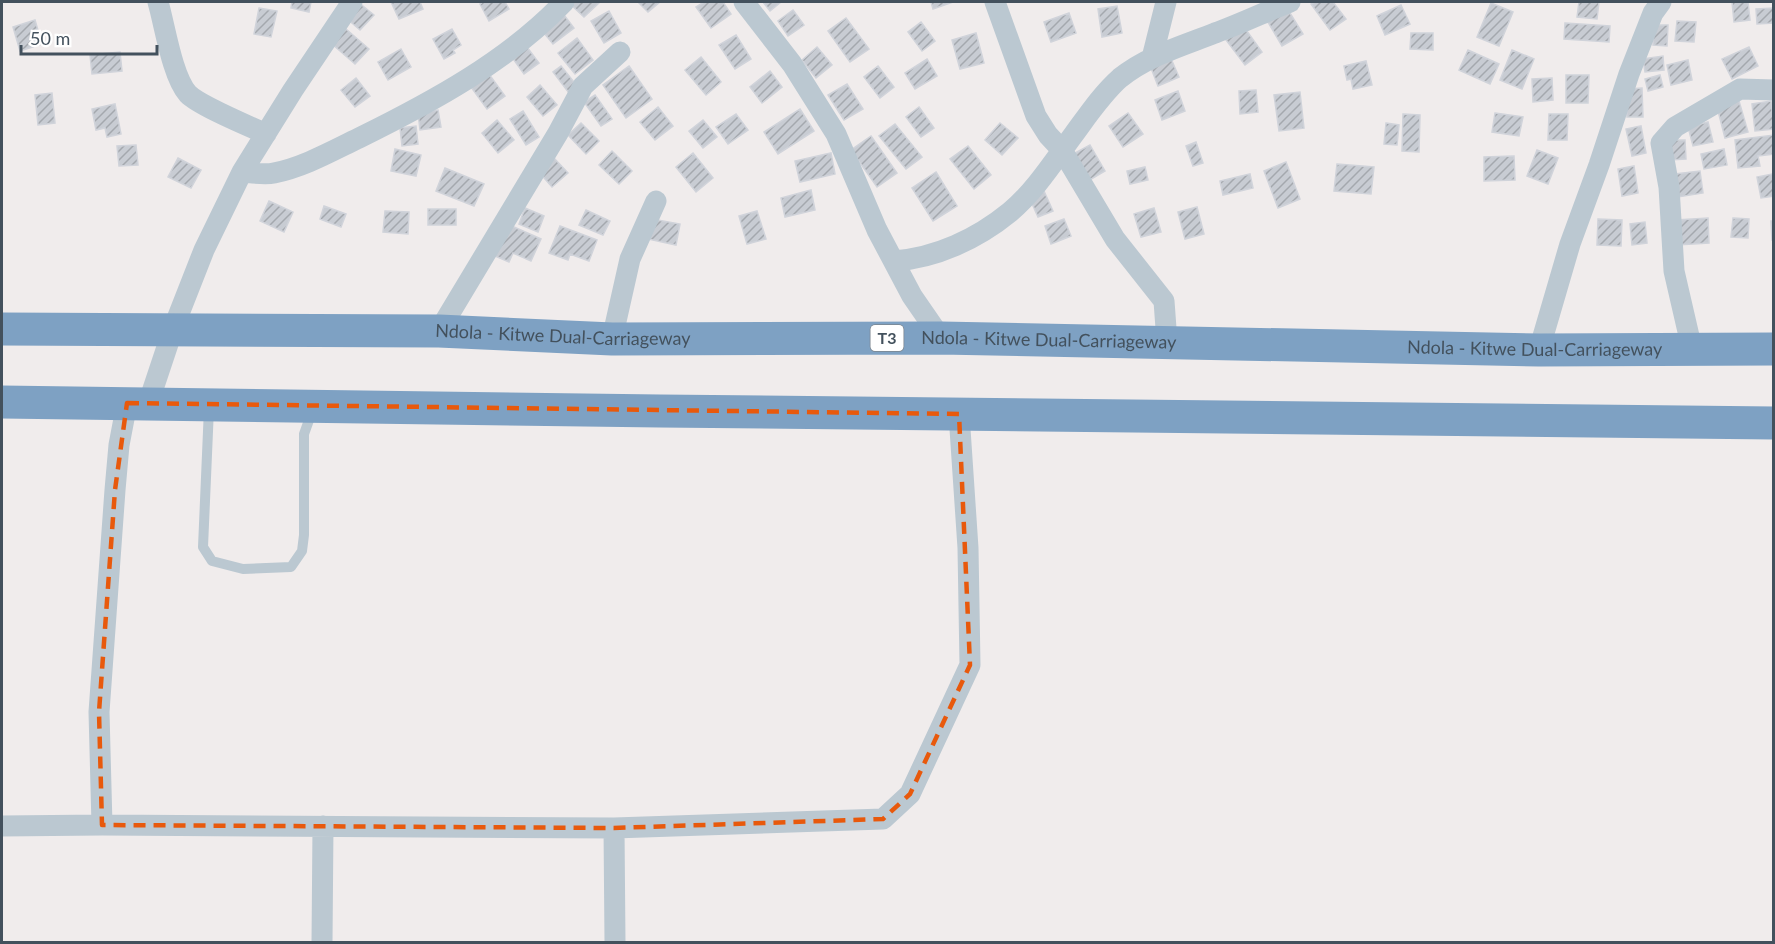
<svg xmlns="http://www.w3.org/2000/svg" width="1775" height="944" font-family="Lato,sans-serif">
<defs>
<pattern id="building-hatch" width="6" height="6" patternUnits="userSpaceOnUse" patternTransform="scale(1.5)"><rect width="6" height="6" fill="#c8ccd3"/><path d="M-1 1l2-2M0 6l6-6M5 7l2-2" fill="none" stroke="#a4a8ae"/></pattern>
</defs>
<rect width="100%" height="100%" fill="#f0ecec"/>
<path fill="url(#building-hatch)" stroke="#d0d3da" stroke-width="1.5" d="M 292,2 L 311,2 L 309,12 L 291,8 Z
M 358,2 L 374,15 L 360,30 L 345,17 Z
M 391,2 L 420,2 L 423,9 L 399,19 Z
M 483,2 L 505,2 L 509,9 L 489,21 L 480,4 Z
M 568,2 L 600,2 L 584,17 Z
M 638,2 L 660,2 L 648,12 Z
M 704,2 L 723,2 L 731,14 L 711,28 L 696,7 Z
M 763,2 L 781,2 L 770,11 Z
M 931,2 L 953,2 L 933,9 Z
M 1315,2 L 1333,2 L 1346,19 L 1330,30 L 1311,4 Z
M 1579,2 L 1599,2 L 1597,19 L 1577,17 Z
M 1732,2 L 1748,2 L 1750,20 L 1734,22 Z
M 1491,3 L 1513,12 L 1499,46 L 1477,37 Z
M 1285,5 L 1303,34 L 1282,46 L 1265,17 Z
M 1401,5 L 1410,24 L 1385,35 L 1377,16 Z
M 1117,6 L 1122,33 L 1102,37 L 1098,9 Z
M 259,8 L 277,11 L 271,37 L 254,34 Z
M 1774,8 L 1774,23 L 1757,24 L 1756,9 Z
M 793,10 L 804,25 L 788,36 L 778,21 Z
M 561,11 L 574,28 L 553,44 L 540,28 Z
M 609,11 L 621,33 L 604,43 L 591,21 Z
M 1069,13 L 1076,33 L 1051,42 L 1044,22 Z
M 846,18 L 869,49 L 850,62 L 828,31 Z
M 35,20 L 42,44 L 20,51 L 13,27 Z
M 1677,21 L 1696,22 L 1694,42 L 1675,41 Z
M 921,22 L 935,41 L 922,51 L 908,32 Z
M 1565,23 L 1610,26 L 1609,42 L 1564,39 Z
M 1654,25 L 1668,25 L 1667,46 L 1653,45 Z
M 1244,27 L 1262,52 L 1245,65 L 1226,40 Z
M 346,29 L 369,49 L 355,64 L 332,44 Z
M 452,29 L 461,45 L 453,50 L 455,53 L 444,59 L 433,39 Z
M 976,33 L 984,63 L 960,69 L 952,40 Z
M 1411,33 L 1433,33 L 1433,50 L 1410,49 Z
M 736,35 L 751,59 L 735,69 L 719,45 Z
M 577,38 L 593,60 L 575,74 L 558,53 Z
M 524,43 L 539,63 L 524,74 L 509,53 Z
M 817,47 L 832,65 L 816,78 L 802,60 Z
M 1749,47 L 1758,66 L 1732,79 L 1722,59 Z
M 401,49 L 411,67 L 388,80 L 378,62 Z
M 1468,50 L 1499,64 L 1490,84 L 1459,70 Z
M 1512,50 L 1534,59 L 1522,89 L 1500,80 Z
M 120,52 L 122,71 L 92,74 L 90,55 Z
M 1169,54 L 1179,77 L 1158,86 L 1149,63 Z
M 1663,56 L 1664,70 L 1645,72 L 1643,59 Z
M 701,57 L 721,82 L 706,95 L 685,70 Z
M 927,59 L 937,76 L 915,89 L 905,73 Z
M 1688,60 L 1692,80 L 1671,85 L 1667,65 Z
M 1366,61 L 1372,85 L 1353,89 L 1351,79 L 1347,80 L 1344,66 Z
M 561,66 L 578,87 L 569,93 L 553,72 Z
M 629,66 L 652,99 L 626,118 L 603,85 Z
M 878,66 L 894,87 L 880,98 L 864,77 Z
M 486,70 L 505,96 L 487,109 L 468,83 Z
M 770,71 L 782,87 L 762,103 L 750,87 Z
M 1566,75 L 1589,75 L 1588,103 L 1566,103 Z
M 1660,75 L 1663,87 L 1648,91 L 1645,79 Z
M 356,78 L 370,96 L 355,107 L 341,90 Z
M 1552,78 L 1553,100 L 1533,102 L 1532,79 Z
M 847,84 L 863,109 L 844,120 L 828,95 Z
M 540,85 L 557,105 L 543,116 L 527,97 Z
M 1642,88 L 1643,117 L 1627,117 L 1626,89 Z
M 1256,90 L 1258,112 L 1240,114 L 1239,91 Z
M 1178,91 L 1185,111 L 1162,120 L 1155,100 Z
M 1300,92 L 1304,128 L 1279,131 L 1274,95 Z
M 52,93 L 55,123 L 38,125 L 35,95 Z
M 595,95 L 612,119 L 601,126 L 584,102 Z
M 1739,101 L 1748,132 L 1725,138 L 1717,107 Z
M 1771,101 L 1774,129 L 1755,131 L 1752,104 Z
M 115,104 L 121,134 L 107,137 L 105,128 L 96,130 L 92,109 Z
M 658,107 L 673,126 L 655,140 L 640,122 Z
M 919,107 L 934,128 L 921,137 L 906,117 Z
M 800,109 L 814,131 L 778,154 L 764,132 Z
M 438,110 L 441,127 L 420,130 L 418,113 Z
M 523,111 L 539,137 L 526,145 L 510,119 Z
M 1128,113 L 1143,134 L 1123,147 L 1109,126 Z
M 1495,113 L 1523,117 L 1519,136 L 1492,132 Z
M 736,114 L 748,130 L 728,144 L 716,127 Z
M 1403,114 L 1420,115 L 1419,152 L 1402,151 Z
M 1549,114 L 1568,114 L 1567,140 L 1548,140 Z
M 497,120 L 514,140 L 498,153 L 482,133 Z
M 703,120 L 717,137 L 703,148 L 689,131 Z
M 1708,122 L 1713,142 L 1693,146 L 1688,127 Z
M 581,123 L 599,141 L 586,154 L 568,135 Z
M 1000,123 L 1018,138 L 1002,155 L 985,140 Z
M 1386,123 L 1399,125 L 1397,145 L 1384,144 Z
M 895,124 L 922,157 L 906,169 L 879,136 Z
M 416,126 L 418,144 L 402,146 L 400,128 Z
M 1641,126 L 1646,153 L 1632,156 L 1626,129 Z
M 1774,135 L 1774,154 L 1758,156 L 1760,166 L 1738,168 L 1735,140 Z
M 871,136 L 897,173 L 877,187 L 851,150 Z
M 1668,140 L 1685,140 L 1686,159 L 1669,160 Z
M 1196,142 L 1203,163 L 1193,166 L 1186,146 Z
M 136,145 L 138,165 L 119,166 L 117,146 Z
M 1090,145 L 1105,171 L 1088,181 L 1073,154 Z
M 968,146 L 991,175 L 974,189 L 950,159 Z
M 395,149 L 421,155 L 416,176 L 391,171 Z
M 1724,149 L 1727,165 L 1704,169 L 1701,154 Z
M 1537,150 L 1558,158 L 1548,184 L 1527,176 Z
M 612,151 L 632,171 L 619,184 L 599,165 Z
M 693,153 L 713,178 L 696,192 L 676,167 Z
M 831,153 L 835,174 L 800,182 L 795,161 Z
M 1514,156 L 1515,180 L 1484,181 L 1484,157 Z
M 553,157 L 568,173 L 552,187 L 538,171 Z
M 178,158 L 201,170 L 191,188 L 168,177 Z
M 1286,162 L 1300,199 L 1278,208 L 1264,171 Z
M 1337,164 L 1374,167 L 1371,194 L 1334,191 Z
M 1634,166 L 1638,193 L 1622,196 L 1618,169 Z
M 1145,167 L 1148,180 L 1130,184 L 1127,171 Z
M 445,168 L 484,184 L 474,206 L 436,191 Z
M 1700,171 L 1703,193 L 1678,197 L 1675,174 Z
M 936,172 L 957,206 L 933,221 L 912,188 Z
M 1250,174 L 1253,188 L 1223,195 L 1220,181 Z
M 1773,174 L 1774,196 L 1761,198 L 1757,177 Z
M 811,190 L 815,210 L 785,217 L 781,198 Z
M 1044,191 L 1053,211 L 1038,217 L 1029,197 Z
M 269,201 L 293,212 L 284,232 L 260,221 Z
M 324,206 L 346,214 L 341,227 L 320,219 Z
M 1197,207 L 1204,234 L 1185,239 L 1178,212 Z
M 525,208 L 544,216 L 538,232 L 519,224 Z
M 1154,208 L 1161,232 L 1141,237 L 1134,214 Z
M 428,209 L 456,209 L 456,225 L 428,225 Z
M 586,210 L 610,221 L 603,235 L 579,225 Z
M 385,211 L 409,212 L 408,234 L 383,232 Z
M 757,211 L 766,239 L 747,244 L 739,216 Z
M 1708,218 L 1709,243 L 1677,245 L 1676,220 Z
M 1733,218 L 1749,219 L 1748,238 L 1731,237 Z
M 652,219 L 680,224 L 676,245 L 648,239 Z
M 1064,219 L 1071,236 L 1051,244 L 1045,226 Z
M 1598,219 L 1622,220 L 1621,246 L 1597,245 Z
M 1771,221 L 1774,221 L 1774,240 L 1772,240 Z
M 1645,222 L 1647,243 L 1632,245 L 1630,224 Z
M 507,224 L 541,239 L 531,261 L 513,253 L 509,262 L 493,255 Z
M 560,226 L 597,240 L 589,261 L 570,254 L 568,260 L 549,253 Z"/>
<g fill="none" stroke-linecap="round" stroke-linejoin="round">
<path stroke="#bbc8d1" stroke-width="10" d="M 209,408 L 203,547 L 212,561 L 243,569 L 291,567 L 302,551 L 304,535 L 304,434 L 313,409"/>
<path stroke="#bbc8d1" stroke-width="21" d="M 158,2 C 165,26 172,76 188,94 C 200,106 249,126 266,134
M 744,2 L 792,64 L 836,134 L 877,230 L 912,296 L 941,338
M 995,2 L 1036,116 L 1048,135 L 1062,150 L 1115,239 L 1164,301 L 1167,342
M 1152,58 L 1166,2
M 242,172 C 253,173 265,175 274,173 C 304,167 332,151 359,138 C 432,102 508,61 564,2
M 894,261 C 936,258 977,239 1010,212 C 1035,191 1054,161 1074,134 C 1088,115 1102,94 1120,78 C 1147,56 1182,46 1215,33 C 1240,24 1265,12 1290,2
M 439,331 L 558,133 L 583,86 L 620,52
M 612,339 L 630,259 L 656,201
M 1692,349 L 1674,271 L 1669,187 L 1661,143 L 1675,127 L 1740,89 L 1774,90
M 1539,350 L 1570,244 L 1599,165 L 1629,74 L 1653,13 L 1661,2
M 148,404 L 173,329 L 204,250 L 242,172 L 293,90 L 352,2
M 102,825 L 99,712 L 115,490 L 119,445 L 127,403
M 2,826 L 102,825 L 614,828 L 883,819 L 910,794 L 970,665 L 968,548 L 959,414
M 614,828 L 615,942
M 322,942 L 323,826"/>
<g stroke="#7ea1c3" stroke-width="33">
<path id="s1" d="M 2,329 L 439,331 L 612,339 L 941,338 L 1539,350 L 1774,349"/>
<path d="M 2,402 L 660,411 L 1774,423"/>
</g>
</g>
<path fill="none" stroke="#e8590c" stroke-width="4.5" stroke-dasharray="12 8" stroke-linejoin="round" d="M 127,403 L 959,414 L 970,665 L 910,794 L 883,819 L 614,828 L 102,825 L 99,712 L 115,490 Z"/>
<g text-anchor="middle" stroke-width="4.5" stroke-linejoin="round" paint-order="stroke">
<rect fill="#fff" stroke="#7b858e" stroke-width="1.5" x="870.5" y="325" width="33" height="26" rx="4.5"/>
<g font-size="16" font-weight="bold" fill="#43515d">
<text x="887" y="344">T3</text>
</g>
<g font-size="18" fill="#43515d" stroke="#fff">
<text dy="6" stroke="none"><textPath href="#s1" startOffset="561">Ndola - Kitwe Dual-Carriageway</textPath></text>
<text dy="6" stroke="none"><textPath href="#s1" startOffset="1047">Ndola - Kitwe Dual-Carriageway</textPath></text>
<text dy="6" stroke="none"><textPath href="#s1" startOffset="1533">Ndola - Kitwe Dual-Carriageway</textPath></text>
</g>
</g>
<rect width="1775" height="944" fill="none" stroke="#43515d" stroke-width="6"/>
<path d="M21 45v9h136v-9" fill="none" stroke="#43515d" stroke-width="3"/>
<text x="30" y="45" font-size="18" fill="#43515d" stroke="#ffffff" stroke-width="4.5" paint-order="stroke">50 m</text>
</svg>
